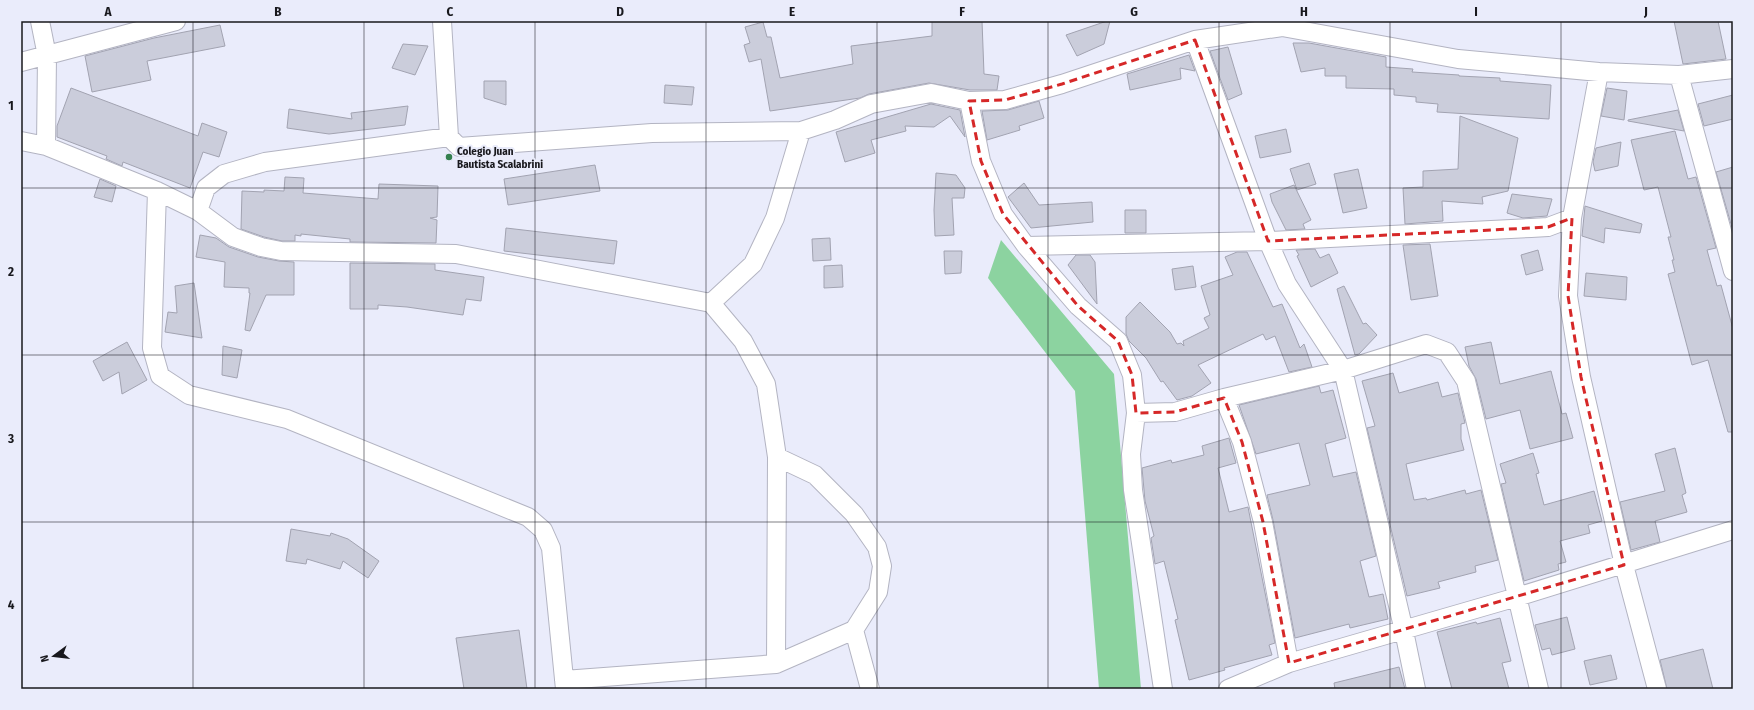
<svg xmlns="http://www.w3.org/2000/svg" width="1754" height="710" font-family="'Fira Sans Condensed',sans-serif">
<rect width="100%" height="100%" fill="#eaecfb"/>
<path fill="#8cd3a0" d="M 1001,240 L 1114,374 L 1141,689 L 1099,689 L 1075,391 L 988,278 Z"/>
<path fill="#cbcddb" stroke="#a2a3b1" d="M 932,21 L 982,21 L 984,74 L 999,76 L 997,90 L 970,90 L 929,83 L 869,94 L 860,98 L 770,111 L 761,59 L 749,62 L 744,45 L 750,43 L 745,27 L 763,22 L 767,37 L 771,37 L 780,78 L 853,64 L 851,46 L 932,36 Z
M 1107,21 L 1110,21 L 1104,44 L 1077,56 L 1066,35 Z
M 1674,21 L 1718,21 L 1726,59 L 1683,64 Z
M 220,25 L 225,46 L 147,61 L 151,80 L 92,92 L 85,56 L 154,38 Z
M 1293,43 L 1309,43 L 1386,57 L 1386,67 L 1413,69 L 1412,72 L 1459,75 L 1459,76 L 1500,78 L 1500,81 L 1551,85 L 1549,119 L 1437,112 L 1438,104 L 1416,102 L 1416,97 L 1394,95 L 1394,89 L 1346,88 L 1346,76 L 1325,76 L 1325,68 L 1301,72 Z
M 403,44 L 428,46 L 415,75 L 392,68 Z
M 1228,47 L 1242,94 L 1228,100 L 1210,51 Z
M 1189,55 L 1195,71 L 1180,68 L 1181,79 L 1130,90 L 1127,74 Z
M 484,81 L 506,81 L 506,105 L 484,98 Z
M 665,85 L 694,87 L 692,105 L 664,103 Z
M 71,88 L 198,136 L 202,123 L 227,132 L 219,157 L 203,152 L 190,188 L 123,162 L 122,166 L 106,159 L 107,156 L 57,137 L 57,126 Z
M 1607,88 L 1627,91 L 1624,120 L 1601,116 Z
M 1733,95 L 1733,119 L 1704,126 L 1698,104 Z
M 1039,101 L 1044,118 L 1019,126 L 1020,130 L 987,140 L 982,111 L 1008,110 Z
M 931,104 L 960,110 L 965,137 L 950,116 L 934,127 L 905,126 L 906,131 L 871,140 L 875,153 L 845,162 L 836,132 Z
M 408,106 L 405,125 L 329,134 L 287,128 L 289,109 L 352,119 L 351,113 Z
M 1678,110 L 1684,131 L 1628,121 L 1628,120 Z
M 1460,116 L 1518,138 L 1508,191 L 1482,197 L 1483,204 L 1442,201 L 1443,221 L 1405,224 L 1403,188 L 1423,187 L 1423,171 L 1458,169 Z
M 1286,129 L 1291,152 L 1260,158 L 1255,136 Z
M 1675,131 L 1688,179 L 1696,177 L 1716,248 L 1707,250 L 1717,286 L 1721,285 L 1733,329 L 1733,432 L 1728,432 L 1708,360 L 1692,365 L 1668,274 L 1675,272 L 1672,260 L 1674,260 L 1668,237 L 1671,237 L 1658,187 L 1644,190 L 1631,140 Z
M 1621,142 L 1618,166 L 1595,171 L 1593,162 L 1596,148 Z
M 1309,163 L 1316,184 L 1297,190 L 1290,169 Z
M 595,165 L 600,191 L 508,205 L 504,179 Z
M 1733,167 L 1733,231 L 1716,172 Z
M 1358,169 L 1367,208 L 1343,213 L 1334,174 Z
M 936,173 L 956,175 L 965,188 L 964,198 L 952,198 L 954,235 L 935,236 L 934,210 Z
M 285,177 L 304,178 L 303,193 L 378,199 L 379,184 L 438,186 L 437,217 L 430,218 L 437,220 L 436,243 L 350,242 L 350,239 L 301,234 L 301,236 L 295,235 L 295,241 L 282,241 L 264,237 L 241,229 L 242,191 L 264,192 L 264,190 L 284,191 Z
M 100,179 L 116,186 L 112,202 L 94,197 Z
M 1024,183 L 1039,205 L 1092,202 L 1093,222 L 1031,228 L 1008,197 Z
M 1294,185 L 1311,220 L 1303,224 L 1305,229 L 1286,230 L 1272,202 L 1270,194 Z
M 1512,194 L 1552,199 L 1547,216 L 1523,218 L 1507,213 Z
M 1585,206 L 1642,224 L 1640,233 L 1605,228 L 1604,243 L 1582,236 Z
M 1125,210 L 1146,210 L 1146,233 L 1125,233 Z
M 506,228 L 617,241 L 614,264 L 504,251 Z
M 200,235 L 216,238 L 229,247 L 258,257 L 279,261 L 294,262 L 294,295 L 266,295 L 250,331 L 245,330 L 250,293 L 249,293 L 249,288 L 224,287 L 225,262 L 196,257 Z
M 830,238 L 831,260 L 813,261 L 812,239 Z
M 1430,244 L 1438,296 L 1411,300 L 1403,245 Z
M 1315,249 L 1320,258 L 1329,254 L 1338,273 L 1311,287 L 1297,256 L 1299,255 L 1296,250 Z
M 1538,250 L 1543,270 L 1526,275 L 1521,255 Z
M 944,251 L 962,251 L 961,273 L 945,274 Z
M 1237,252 L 1247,252 L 1273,307 L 1282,304 L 1300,348 L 1304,344 L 1312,367 L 1289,372 L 1275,336 L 1266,340 L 1263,334 L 1198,365 L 1211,383 L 1192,396 L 1177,400 L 1163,381 L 1161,382 L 1146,358 L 1129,341 L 1126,334 L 1126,317 L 1140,302 L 1170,332 L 1177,344 L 1181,343 L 1184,346 L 1183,341 L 1209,328 L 1204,318 L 1210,315 L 1201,286 L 1233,275 L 1225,257 Z
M 1076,255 L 1090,255 L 1095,262 L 1097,304 L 1068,265 Z
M 350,263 L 435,264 L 435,270 L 484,277 L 481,301 L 466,299 L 463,315 L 407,307 L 378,305 L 378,309 L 350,309 Z
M 842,265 L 843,287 L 824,288 L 824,266 Z
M 1193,266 L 1196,287 L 1175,290 L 1172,269 Z
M 1586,273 L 1627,277 L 1626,300 L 1584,296 Z
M 194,283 L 202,338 L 165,332 L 168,312 L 177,313 L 175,286 Z
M 1344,286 L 1363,324 L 1366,323 L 1377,335 L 1359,354 L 1355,355 L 1337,289 Z
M 127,342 L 147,380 L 122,394 L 119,372 L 103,381 L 93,361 Z
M 1491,342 L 1500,384 L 1551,371 L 1562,414 L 1566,413 L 1573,438 L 1530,449 L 1520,410 L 1486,419 L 1476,379 L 1469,366 L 1465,347 Z
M 223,346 L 242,350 L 237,378 L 222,375 Z
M 1393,373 L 1399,393 L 1438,382 L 1442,397 L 1458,393 L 1465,423 L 1461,424 L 1461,439 L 1464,450 L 1406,464 L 1414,500 L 1426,498 L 1427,500 L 1465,490 L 1466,494 L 1481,490 L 1498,560 L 1475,566 L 1476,572 L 1438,582 L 1440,588 L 1407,596 L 1367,428 L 1375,426 L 1362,381 Z
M 1319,386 L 1321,393 L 1333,390 L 1346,438 L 1325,444 L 1333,477 L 1356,472 L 1376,556 L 1360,561 L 1369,597 L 1383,594 L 1388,619 L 1350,628 L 1349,624 L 1295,638 L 1273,520 L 1267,495 L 1310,485 L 1299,443 L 1256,454 L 1239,405 Z
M 1229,438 L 1236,463 L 1218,468 L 1229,512 L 1248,507 L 1275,643 L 1269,645 L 1272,655 L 1224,668 L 1225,670 L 1189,680 L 1175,620 L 1178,619 L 1164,561 L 1155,564 L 1151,538 L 1154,536 L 1145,501 L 1142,468 L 1171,460 L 1172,463 L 1204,455 L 1202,446 Z
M 1675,448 L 1686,493 L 1682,495 L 1687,512 L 1655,521 L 1660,542 L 1631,550 L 1620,502 L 1665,491 L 1655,454 Z
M 1533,453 L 1539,473 L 1536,474 L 1544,505 L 1594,491 L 1602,521 L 1588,525 L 1590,533 L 1560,541 L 1566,562 L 1558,564 L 1559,570 L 1524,581 L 1501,484 L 1506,483 L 1500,464 Z
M 291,529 L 330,536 L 331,533 L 348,539 L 379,561 L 368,578 L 343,561 L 340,569 L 307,559 L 306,564 L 286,561 Z
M 1567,617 L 1575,649 L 1552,655 L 1550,648 L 1542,650 L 1535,625 Z
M 1500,618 L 1511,661 L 1502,663 L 1509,689 L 1452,689 L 1437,632 L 1476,622 L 1477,624 Z
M 519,630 L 527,689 L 464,689 L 456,638 Z
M 1703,649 L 1713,689 L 1667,689 L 1660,660 Z
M 1611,655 L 1617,679 L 1590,685 L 1584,661 Z
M 1399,667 L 1405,689 L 1335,689 L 1334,683 Z"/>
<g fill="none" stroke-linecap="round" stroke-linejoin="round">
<g stroke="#b3b4c2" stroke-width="20">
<path id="street" d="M 40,21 L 47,56 L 46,146
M 442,21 L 449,137
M 1195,40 L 1268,241 L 1287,284 L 1343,370 L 1404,631 L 1416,689
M 21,62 L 176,21
M 1599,72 L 1572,218 L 1568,296 L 1581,377 L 1624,565 L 1657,689
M 1679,75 L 1733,271
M 969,101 L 981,161 L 1003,214 L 1026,246 L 1078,306 L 1118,341 L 1132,375 L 1136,413 L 1131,454 L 1133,490 L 1163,689
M 21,141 L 46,146 L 157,191 L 198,211 L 233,237 L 261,247 L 281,251 L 456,254 L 711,303 L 743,341 L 766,384 L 777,457 L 776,664
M 157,191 L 152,348 L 160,376 L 189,395 L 287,419 L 528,517 L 543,530 L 551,548 L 565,689
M 198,211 L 206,188 L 224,174 L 265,162 L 449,137 L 459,147 L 652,133 L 801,131 L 835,120 L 871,104 L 931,93 L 969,101 L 1005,100 L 1062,84 L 1195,40 L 1282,27 L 1458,59 L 1599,72 L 1679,75 L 1733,69
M 1026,246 L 1268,241 L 1531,228 L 1548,227 L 1572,218
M 711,303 L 753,264 L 775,218 L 801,131
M 1224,398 L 1242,442 L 1263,522 L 1289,663
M 1136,413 L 1175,412 L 1224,398 L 1343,370 L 1426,344 L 1447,352 L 1466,381 L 1539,689
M 854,630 L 870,689
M 564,680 L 776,664 L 854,630 L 878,592 L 882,566 L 877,547 L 854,514 L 815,475 L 777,457
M 1228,689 L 1289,663 L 1517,597 L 1733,530"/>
</g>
<use href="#street" stroke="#fff" stroke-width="18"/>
</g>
<path fill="none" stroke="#d62828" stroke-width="3" stroke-dasharray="8 5" stroke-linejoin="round" d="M 1195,40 L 1268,241 L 1531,228 L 1548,227 L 1572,218 L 1568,296 L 1581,377 L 1624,565 L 1289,663 L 1263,522 L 1242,442 L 1224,398 L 1175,412 L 1136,413 L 1132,375 L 1118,341 L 1078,306 L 1003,214 L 981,161 L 969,101 L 1005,100 L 1062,84 Z"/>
<path fill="none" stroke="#18181d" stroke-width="1" stroke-opacity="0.55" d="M 193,21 L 193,689M 364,21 L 364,689M 535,21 L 535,689M 706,21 L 706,689M 877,21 L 877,689M 1048,21 L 1048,689M 1219,21 L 1219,689M 1390,21 L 1390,689M 1561,21 L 1561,689M 21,188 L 1733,188M 21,355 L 1733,355M 21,522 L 1733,522"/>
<circle fill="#35804f" stroke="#eaecfb" stroke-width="1.5" cx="449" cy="157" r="4"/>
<g text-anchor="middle" stroke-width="4" stroke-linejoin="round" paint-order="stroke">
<g font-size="11" font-weight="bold" fill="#18181d" stroke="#eaecfb" text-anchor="start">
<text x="457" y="155">Colegio Juan<tspan x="457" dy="13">Bautista Scalabrini</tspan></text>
</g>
</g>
<rect width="1754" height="710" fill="none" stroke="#eaecfb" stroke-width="44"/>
<g transform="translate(54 656) rotate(255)" stroke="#eaecfb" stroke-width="3" paint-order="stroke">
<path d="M0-3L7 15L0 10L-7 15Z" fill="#18181d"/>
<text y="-6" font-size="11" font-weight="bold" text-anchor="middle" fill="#18181d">N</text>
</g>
<rect x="22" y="22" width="1710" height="666" fill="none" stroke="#18181d" stroke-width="1.5"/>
<g font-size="13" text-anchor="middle" font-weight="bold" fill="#18181d">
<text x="108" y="16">A</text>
<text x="278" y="16">B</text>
<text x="450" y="16">C</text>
<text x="620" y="16">D</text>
<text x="792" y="16">E</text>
<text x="962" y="16">F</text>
<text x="1134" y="16">G</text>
<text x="1304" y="16">H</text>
<text x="1476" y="16">I</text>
<text x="1646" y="16">J</text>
<text x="11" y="110">1</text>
<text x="11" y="276">2</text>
<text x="11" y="443">3</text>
<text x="11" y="609">4</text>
</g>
</svg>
